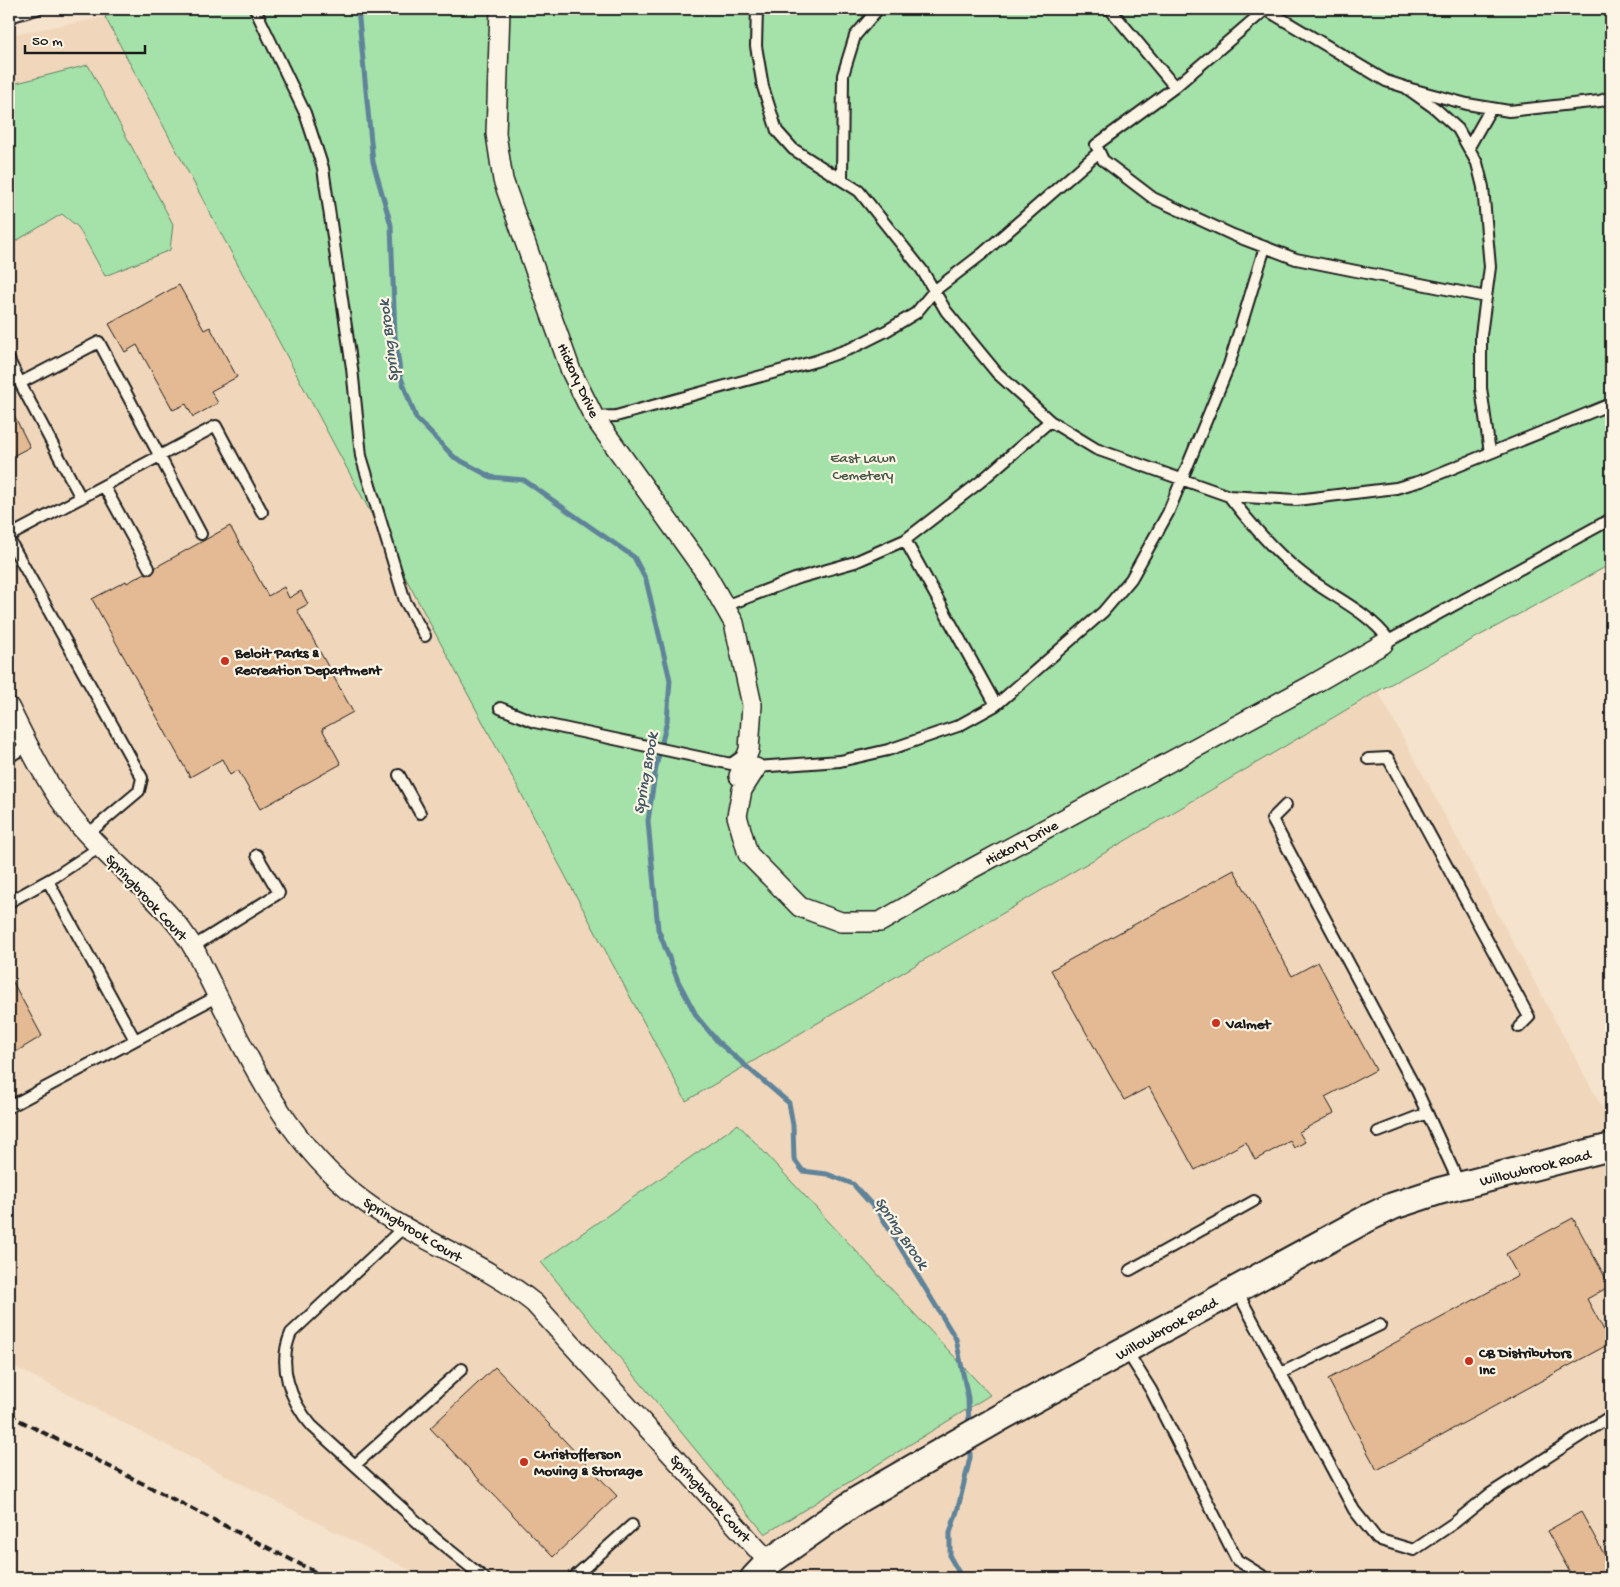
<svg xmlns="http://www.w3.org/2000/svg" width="1620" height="1587" font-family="'Gochi Hand',sans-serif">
<rect width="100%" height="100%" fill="#f5e3cd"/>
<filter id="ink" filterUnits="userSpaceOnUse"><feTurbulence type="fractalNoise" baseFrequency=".02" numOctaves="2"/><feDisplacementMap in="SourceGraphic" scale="10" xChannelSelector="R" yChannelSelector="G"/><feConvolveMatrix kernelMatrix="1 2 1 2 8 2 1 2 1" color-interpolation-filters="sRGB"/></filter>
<g filter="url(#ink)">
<path fill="#f0d7bc" d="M 105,17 L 686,1100 L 1378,691 L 1611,1124 L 1611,1578 L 425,1578 L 9,1364 L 9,35 Z"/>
<path fill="#a4e2a9" stroke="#607f62" d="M 119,9 L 1611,9 L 1611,564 L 1378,691 L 686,1101 L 105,17 Z
M 88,65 L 173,224 L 170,250 L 105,276 L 78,227 L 62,214 L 9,245 L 9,85 Z
M 738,1124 L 990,1395 L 765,1534 L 541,1262 Z"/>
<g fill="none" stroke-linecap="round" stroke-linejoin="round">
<path stroke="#5f8399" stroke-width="5" d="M 358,9 L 373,162 L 391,225 L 395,336 L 401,378 L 416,418 L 454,457 L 491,477 L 524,480 L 592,528 L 634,557 L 646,580 L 670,680 L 667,721 L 656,767 L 648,821 L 658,929 L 678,981 L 697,1017 L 718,1042 L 789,1103 L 793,1125 L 794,1159 L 803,1171 L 827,1174 L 853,1184 L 880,1214 L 956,1339 L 968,1398 L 969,1426
M 962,1578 L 950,1557 L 950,1533 L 958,1508 L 970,1458 L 970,1445"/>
</g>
<path fill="#e4ba94" stroke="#1c1c1c" d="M 179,285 L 204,330 L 210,327 L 237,377 L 211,391 L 218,403 L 193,417 L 186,404 L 173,410 L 137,345 L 125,352 L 109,324 Z
M 9,405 L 30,447 L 9,458 Z
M 230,526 L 268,596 L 284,587 L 289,598 L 301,591 L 308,604 L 297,610 L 353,712 L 322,729 L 341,764 L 260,809 L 238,770 L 230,775 L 222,759 L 190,777 L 92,599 L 126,581 L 127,583 L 145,573 L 152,574 L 156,567 Z
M 1234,870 L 1292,976 L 1318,962 L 1376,1070 L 1325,1097 L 1334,1113 L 1299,1132 L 1305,1142 L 1294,1148 L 1290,1141 L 1255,1160 L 1246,1142 L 1195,1170 L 1149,1087 L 1124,1100 L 1051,970 Z
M 9,975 L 42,1036 L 9,1056 Z
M 1573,1218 L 1610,1286 L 1587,1299 L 1611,1343 L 1377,1470 L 1328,1379 L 1518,1276 L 1506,1254 Z
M 495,1367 L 617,1496 L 553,1557 L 430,1428 Z
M 1581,1512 L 1604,1554 L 1611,1550 L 1611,1578 L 1573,1578 L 1547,1531 Z"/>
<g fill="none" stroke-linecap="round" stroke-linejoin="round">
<g stroke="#1c1c1c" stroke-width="14">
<path id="lane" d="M 255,9 L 305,113 L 323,168 L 352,368 L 361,456 L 405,601 L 425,636
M 757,9 L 756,46 L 763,87 L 777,131 L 793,149 L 859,191 L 922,270 L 946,311 L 997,373 L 1050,421 L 1096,449 L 1229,496 L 1296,500 L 1396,488 L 1421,481 L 1611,404
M 1110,9 L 1175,87 L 1266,9
M 1265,9 L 1386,81 L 1411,89 L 1467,104 L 1509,111 L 1600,101 L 1611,97
M 9,17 L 37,9
M 1175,87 L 1096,145 L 1103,160 L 1153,198 L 1233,235 L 1296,259 L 1486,297
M 1405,87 L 1436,109 L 1458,129 L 1477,163 L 1483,187 L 1490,267 L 1481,335 L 1481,388 L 1490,453
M 1469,147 L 1491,108
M 842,179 L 843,75 L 855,36 L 878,9
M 9,360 L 20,383
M 594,417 L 616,416 L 816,361 L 852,348 L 886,331 L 916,313 L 934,291 L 982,254 L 1099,152
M 104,486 L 149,568
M 1229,496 C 1249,522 1273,550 1299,571 C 1329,596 1366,609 1389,640
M 81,498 L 20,383 L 99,342 L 201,534
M 9,536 L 216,426 L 262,512
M 905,540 L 996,705
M 9,543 L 11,543 L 142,778 L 139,791 L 88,834
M 725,606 L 795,579 L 855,562 L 905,540 L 980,482 L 1050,421
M 1383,644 L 1611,519
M 500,708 L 535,722 L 731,764 L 745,754
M 9,757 L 28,745
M 1368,759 L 1388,758 L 1529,1017 L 1519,1027
M 756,767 L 840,761 L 888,750 L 958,726 L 996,705 L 1103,612 L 1131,579 L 1168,513 L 1229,365 L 1265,247
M 399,775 L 420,813
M 1286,805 L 1272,819 L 1417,1091 L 1460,1185
M 48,881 L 135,1040
M 9,902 L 56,876 L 100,847
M 194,946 L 279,893 L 257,855
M 9,1107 L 218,996
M 1378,1132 L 1427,1113
M 404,1227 L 291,1333 C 277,1365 290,1401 312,1426 L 437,1540 L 484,1578
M 1130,1270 L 1254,1201
M 1237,1291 L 1354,1510 L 1377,1539 L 1414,1550 L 1454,1523 L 1490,1494 L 1611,1416
M 1126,1350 L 1151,1390 L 1237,1560 L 1266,1578
M 1281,1373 L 1380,1325
M 355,1465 L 462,1369
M 573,1578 L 632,1525"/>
</g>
<g stroke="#1c1c1c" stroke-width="22">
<path id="street" d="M 500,9 L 496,134 L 503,180 L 571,371 L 594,417 L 705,572 L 734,623 L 752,705 L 749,750 L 739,776
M 9,707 C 28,745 47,786 74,819 C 112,867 179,908 202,965 C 245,1050 283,1141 362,1200 C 416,1240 482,1261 534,1303 L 769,1562
M 756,768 L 742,790 L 737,816 L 748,854 L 800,907 L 841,922 L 880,922 L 971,869 L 1310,686 L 1383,644"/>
</g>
<g stroke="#1c1c1c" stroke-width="30">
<path id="secondary" d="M 754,1578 L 769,1562 L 859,1499 L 1005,1415 L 1368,1218 L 1393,1206 L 1439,1191 L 1611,1147"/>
</g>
<use href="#lane" stroke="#fcf5e5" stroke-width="10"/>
<use href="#street" stroke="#fcf5e5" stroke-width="19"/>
<use href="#secondary" stroke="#fcf5e5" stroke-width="26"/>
<path stroke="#1c1c1c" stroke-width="4" stroke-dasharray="8 4" stroke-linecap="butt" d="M 9,1415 L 327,1578"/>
</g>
</g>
<g fill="#c8321e" stroke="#fcf5e5" stroke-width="2">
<circle cx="225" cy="661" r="5"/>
<circle cx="1216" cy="1023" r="5"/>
<circle cx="1469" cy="1361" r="5"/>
<circle cx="524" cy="1462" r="5"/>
</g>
<g text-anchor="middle" stroke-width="4.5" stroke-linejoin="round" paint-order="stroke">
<g font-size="15" fill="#1c1c1c" stroke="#fcf5e5">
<text transform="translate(579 380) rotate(65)" y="5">Hickory Drive</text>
<text transform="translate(1021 842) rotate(-28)" y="5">Hickory Drive</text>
<text transform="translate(147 897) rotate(47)" y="5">Springbrook Court</text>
<text transform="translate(1535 1167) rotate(-14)" y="5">Willowbrook Road</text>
<text transform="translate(413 1229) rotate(31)" y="5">Springbrook Court</text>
<text transform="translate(1166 1328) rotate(-29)" y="5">Willowbrook Road</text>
<text transform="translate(711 1498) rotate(48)" y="5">Springbrook Court</text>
</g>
<g font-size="15" fill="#455746" stroke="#fcf5e5">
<text x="863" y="462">East Lawn<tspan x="863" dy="17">Cemetery</tspan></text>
</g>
<g font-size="15" font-weight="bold" fill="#1c1c1c" stroke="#fcf5e5" text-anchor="start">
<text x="235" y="657">Beloit Parks &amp;<tspan x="235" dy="17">Recreation Department</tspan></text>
<text x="1226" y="1028">Valmet</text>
<text x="1479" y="1357">CB Distributors<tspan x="1479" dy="17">Inc</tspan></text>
<text x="534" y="1458">Christofferson<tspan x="534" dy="17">Moving &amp; Storage</tspan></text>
</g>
<g font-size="16" font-style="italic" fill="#435865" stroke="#fcf5e5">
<text transform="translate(387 341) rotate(-97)" y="6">Spring Brook</text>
<text transform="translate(644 773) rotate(-80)" y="6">Spring Brook</text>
<text transform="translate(903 1232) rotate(56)" y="6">Spring Brook</text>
</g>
</g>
<rect width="1620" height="1587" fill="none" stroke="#fcf5e5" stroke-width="30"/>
<rect x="15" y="15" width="1590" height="1557" fill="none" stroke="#1c1c1c" stroke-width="2" filter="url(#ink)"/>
<path d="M25 45v8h120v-8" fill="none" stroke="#1c1c1c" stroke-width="2.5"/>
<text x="32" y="45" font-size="15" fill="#1c1c1c" stroke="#fcf5e5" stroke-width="4" paint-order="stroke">50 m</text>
</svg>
